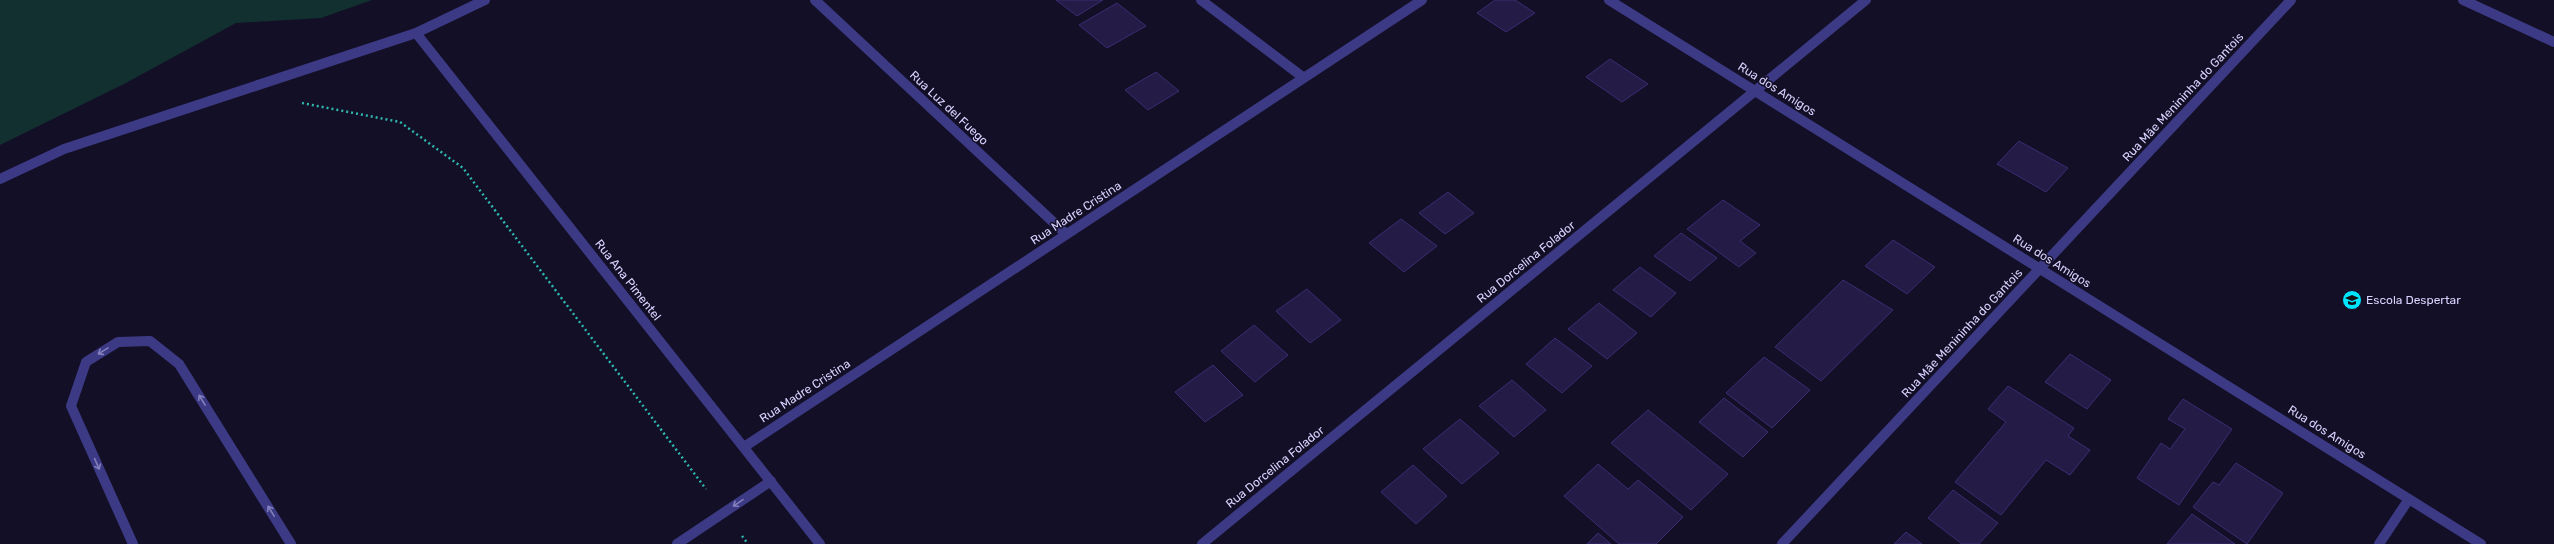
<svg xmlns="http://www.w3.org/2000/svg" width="2554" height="544" font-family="Rubik,sans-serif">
<rect width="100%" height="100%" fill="#130f26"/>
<path fill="#12302f" d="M 0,0 L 372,0 L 321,18 L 236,23 L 124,84 L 0,145 Z"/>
<path fill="#241b47" stroke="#3b2d73" d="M 1056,0 L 1103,0 L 1077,16 Z
M 1495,0 L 1515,0 L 1535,13 L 1506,32 L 1477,13 Z
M 1117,3 L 1146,26 L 1107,48 L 1079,25 Z
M 1610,59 L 1648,84 L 1622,102 L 1586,77 Z
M 1156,72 L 1179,91 L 1148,110 L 1125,90 Z
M 2019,141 L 2068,168 L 2046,192 L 1997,164 Z
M 1448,192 L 1474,213 L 1445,234 L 1419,213 Z
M 1723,200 L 1760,225 L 1740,241 L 1756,253 L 1739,267 L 1687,229 Z
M 1401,219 L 1437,246 L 1404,272 L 1369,243 Z
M 1681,233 L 1717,258 L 1690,281 L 1654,256 Z
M 1893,240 L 1935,267 L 1907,294 L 1865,266 Z
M 1640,267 L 1676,293 L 1651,317 L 1613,290 Z
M 1843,280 L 1893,310 L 1821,381 L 1775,347 Z
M 1307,289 L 1341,320 L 1310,343 L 1276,311 Z
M 1599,303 L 1637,333 L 1607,359 L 1568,329 Z
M 1254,325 L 1288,355 L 1255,382 L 1221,351 Z
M 1555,338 L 1592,366 L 1562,393 L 1526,364 Z
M 2070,354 L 2111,380 L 2087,409 L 2045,382 Z
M 1764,357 L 1810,390 L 1772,428 L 1726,393 Z
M 1213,365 L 1243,395 L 1205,422 L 1175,392 Z
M 1512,380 L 1546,410 L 1514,437 L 1479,406 Z
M 2008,386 L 2074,428 L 2068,436 L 2090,450 L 2070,475 L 2046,460 L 2001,515 L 1955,482 L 2006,422 L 1988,409 Z
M 1724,398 L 1768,432 L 1743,457 L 1699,422 Z
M 2183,399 L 2232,429 L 2179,505 L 2137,478 L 2161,443 L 2170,449 L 2185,429 L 2168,419 Z
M 1648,410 L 1728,474 L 1691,510 L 1611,443 Z
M 1460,419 L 1499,453 L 1462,484 L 1423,449 Z
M 2236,463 L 2283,493 L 2247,544 L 2193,507 L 2213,482 L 2219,485 Z
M 1598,464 L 1628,489 L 1638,480 L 1683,517 L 1656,544 L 1619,544 L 1564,496 Z
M 1413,465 L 1447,496 L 1416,524 L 1381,492 Z
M 1953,490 L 1998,523 L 1979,544 L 1962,544 L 1928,518 Z
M 2192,514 L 2235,544 L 2167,544 Z
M 1906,532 L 1922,544 L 1894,544 Z
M 1598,533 L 1611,544 L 1587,544 Z"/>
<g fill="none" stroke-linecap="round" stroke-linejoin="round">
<path stroke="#2fb8b0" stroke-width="2.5" stroke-dasharray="2 3" stroke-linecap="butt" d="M 302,103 L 400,122 L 463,168 L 706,489
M 742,536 L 748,544"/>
<path stroke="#3d3a85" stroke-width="10" d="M 815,0 L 1066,234
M 1201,0 L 1304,78
M 1609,0 L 2481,544
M 2463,0 L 2554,42
M 416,33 L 820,544
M 0,179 L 64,149 L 416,33 L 485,0
M 744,447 L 1422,0
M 133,544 L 71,406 L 86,362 L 118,342 L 150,341 L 179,364 L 291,544
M 677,544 L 771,481
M 1202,544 L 1866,0
M 1782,544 L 2291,0
M 2379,544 L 2409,499"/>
</g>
<defs><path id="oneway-shaft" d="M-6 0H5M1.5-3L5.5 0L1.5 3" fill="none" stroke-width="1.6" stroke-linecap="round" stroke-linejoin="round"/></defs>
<g stroke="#837fbc">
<use href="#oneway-shaft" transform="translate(103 351) rotate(148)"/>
<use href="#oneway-shaft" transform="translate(202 400) rotate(-122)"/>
<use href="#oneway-shaft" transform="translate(97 464) rotate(66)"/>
<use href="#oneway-shaft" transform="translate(738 503) rotate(146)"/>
<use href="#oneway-shaft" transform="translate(271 511) rotate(-122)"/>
</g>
<defs>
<g id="school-disc" transform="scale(1)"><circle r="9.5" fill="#00e5ff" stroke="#130f26"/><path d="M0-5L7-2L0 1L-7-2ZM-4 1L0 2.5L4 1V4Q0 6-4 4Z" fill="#111"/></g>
</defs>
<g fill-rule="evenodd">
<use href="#school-disc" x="2352" y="300"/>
</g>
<g text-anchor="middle" stroke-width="3" stroke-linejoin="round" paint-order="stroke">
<g font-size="12" fill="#d9d4ff" stroke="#130f26">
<text transform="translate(1777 89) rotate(32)" y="4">Rua dos Amigos</text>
<text transform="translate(2183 97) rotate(-47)" y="4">Rua Mãe Menininha do Gantois</text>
<text transform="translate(949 108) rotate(43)" y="4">Rua Luz del Fuego</text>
<text transform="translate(1076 213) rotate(-33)" y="4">Rua Madre Cristina</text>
<text transform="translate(2052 261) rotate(32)" y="4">Rua dos Amigos</text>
<text transform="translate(1526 262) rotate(-39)" y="4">Rua Dorcelina Folador</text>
<text transform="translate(628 280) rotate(52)" y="4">Rua Ana Pimentel</text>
<text transform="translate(1962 333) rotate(-47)" y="4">Rua Mãe Menininha do Gantois</text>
<text transform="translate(805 391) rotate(-33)" y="4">Rua Madre Cristina</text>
<text transform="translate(2327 432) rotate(32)" y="4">Rua dos Amigos</text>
<text transform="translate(1275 467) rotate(-39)" y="4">Rua Dorcelina Folador</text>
</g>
<g font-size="12" fill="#d9d4ff" stroke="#130f26" text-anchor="start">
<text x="2366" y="304">Escola Despertar</text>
</g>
</g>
</svg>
